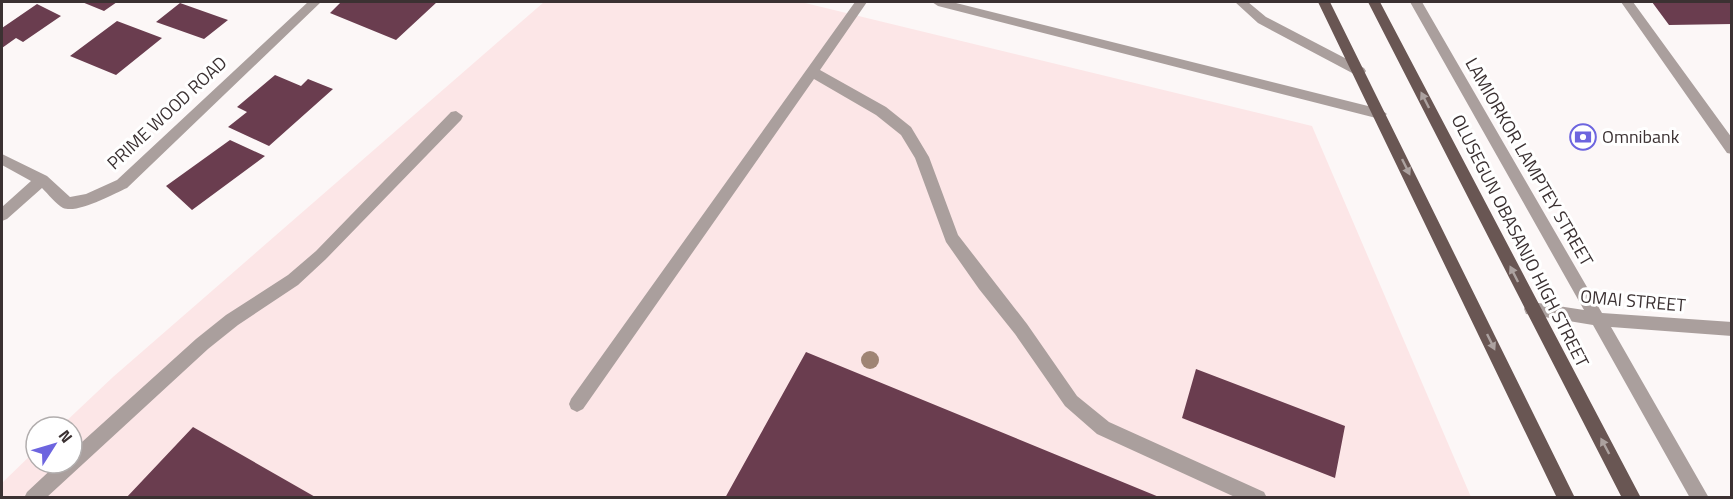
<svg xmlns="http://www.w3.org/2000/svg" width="1733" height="499" font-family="'Titillium Web',sans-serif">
<rect width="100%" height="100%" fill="#fcf7f7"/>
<path fill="#fce6e7" d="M 544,2 L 801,2 L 1312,126 L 1471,497 L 2,498 L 2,483 L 36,450 L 36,463 L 72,463 L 72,427 L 60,427 L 113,377 Z"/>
<path fill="#6a3d4f" d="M 82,2 L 117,2 L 104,11 Z
M 341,2 L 437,2 L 396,40 L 330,13 Z
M 1652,2 L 1732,2 L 1732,24 L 1669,25 Z
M 180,3 L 228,20 L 204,39 L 156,22 Z
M 37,4 L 61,16 L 23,42 L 16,38 L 2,48 L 2,28 Z
M 117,21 L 162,38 L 116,75 L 70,56 Z
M 275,75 L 301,86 L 308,79 L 333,89 L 269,146 L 228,127 L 247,112 L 237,107 Z
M 230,140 L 265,156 L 192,210 L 166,186 Z
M 806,352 L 1159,497 L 1159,498 L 725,498 Z
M 1196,369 L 1345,426 L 1335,478 L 1182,418 Z
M 193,427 L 317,498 L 126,498 Z"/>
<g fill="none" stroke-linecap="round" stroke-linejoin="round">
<path fill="#aa9f9d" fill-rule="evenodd" d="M 308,2 L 321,2 L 127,188 C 113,194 78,214 63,208 C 56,204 48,194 42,188 L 7,219 L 2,221 L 2,207 L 31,181 L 2,165 L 2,154 L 47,176 L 70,197 L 86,194 L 117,180 Z
M 855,2 L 867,2 L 820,70 L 886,107 L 911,127 L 929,157 L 958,235 L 1027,324 L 1077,396 L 1109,422 L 1264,492 L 1267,498 L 1237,498 L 1097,434 L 1065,406 L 1015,334 L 979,289 L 946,242 L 915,158 L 901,135 L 876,115 L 814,79 L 583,409 L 577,412 L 571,409 L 569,404 L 571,399 Z
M 932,2 L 952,2 L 1380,109 L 1387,114 L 1380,119 L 938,6 Z
M 1235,2 L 1248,2 L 1266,17 L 1364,68 L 1366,71 L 1364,74 L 1354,74 L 1258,23 Z
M 1410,2 L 1422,2 L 1602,313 L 1732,322 L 1732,336 L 1611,327 L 1709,498 L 1690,498 L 1593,325 L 1526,314 L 1524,309 L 1526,304 L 1532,302 L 1584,310 Z
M 1621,2 L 1633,2 L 1732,138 L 1732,154 L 1727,153 Z
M 456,111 L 463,116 L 461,120 L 326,259 L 298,285 L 238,325 L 208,349 L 46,498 L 24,498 L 27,492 L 58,463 L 72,463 L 72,451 L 196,339 L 226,315 L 288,275 L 316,251 L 451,112 Z"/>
<path fill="#695653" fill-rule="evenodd" d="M 1318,2 L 1330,2 L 1575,498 L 1557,498 Z
M 1368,2 L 1380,2 L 1641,498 L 1622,498 Z"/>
</g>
<circle fill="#9f8474" cx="870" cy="360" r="9"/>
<defs><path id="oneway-solid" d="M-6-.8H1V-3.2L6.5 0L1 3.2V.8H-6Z" transform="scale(1.5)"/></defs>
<g fill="#aca2a0">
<use href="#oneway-solid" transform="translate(1425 100) rotate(-117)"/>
<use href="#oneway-solid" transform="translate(1406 167) rotate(64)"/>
<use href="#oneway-solid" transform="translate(1514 274) rotate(-117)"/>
<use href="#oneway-solid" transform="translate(1491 342) rotate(64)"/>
<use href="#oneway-solid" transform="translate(1605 446) rotate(-118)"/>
</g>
<defs>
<g id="bank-ring" transform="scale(1.35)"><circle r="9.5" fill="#fff" stroke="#6d65df" stroke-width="1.5"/><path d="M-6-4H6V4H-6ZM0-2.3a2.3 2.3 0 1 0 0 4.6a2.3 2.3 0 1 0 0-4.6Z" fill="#6d65df"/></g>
</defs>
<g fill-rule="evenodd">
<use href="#bank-ring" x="1583" y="137"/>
</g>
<g text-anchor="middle" stroke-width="6" stroke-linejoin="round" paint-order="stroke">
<g font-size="18" fill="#3b3132" stroke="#fff">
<text transform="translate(167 113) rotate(-43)" y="6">PRIME WOOD ROAD</text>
<text transform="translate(1529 162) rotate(60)" y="6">LAMIORKOR LAMPTEY STREET</text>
<text transform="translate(1520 241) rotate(63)" y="6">OLUSEGUN OBASANJO HIGH STREET</text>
<text transform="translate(1633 301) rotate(5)" y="6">OMAI STREET</text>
</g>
<g font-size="18" fill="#3b3132" stroke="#fff" text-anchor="start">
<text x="1602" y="143">Omnibank</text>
</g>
</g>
<rect width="1733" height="499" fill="none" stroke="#3b3132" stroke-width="6"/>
<g transform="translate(54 445) rotate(53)"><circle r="28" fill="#ffffff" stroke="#b1adad" stroke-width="1.5"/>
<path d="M0-4.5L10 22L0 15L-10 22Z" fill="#6d65df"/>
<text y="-9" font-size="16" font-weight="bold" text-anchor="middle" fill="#3b3132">N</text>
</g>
</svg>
